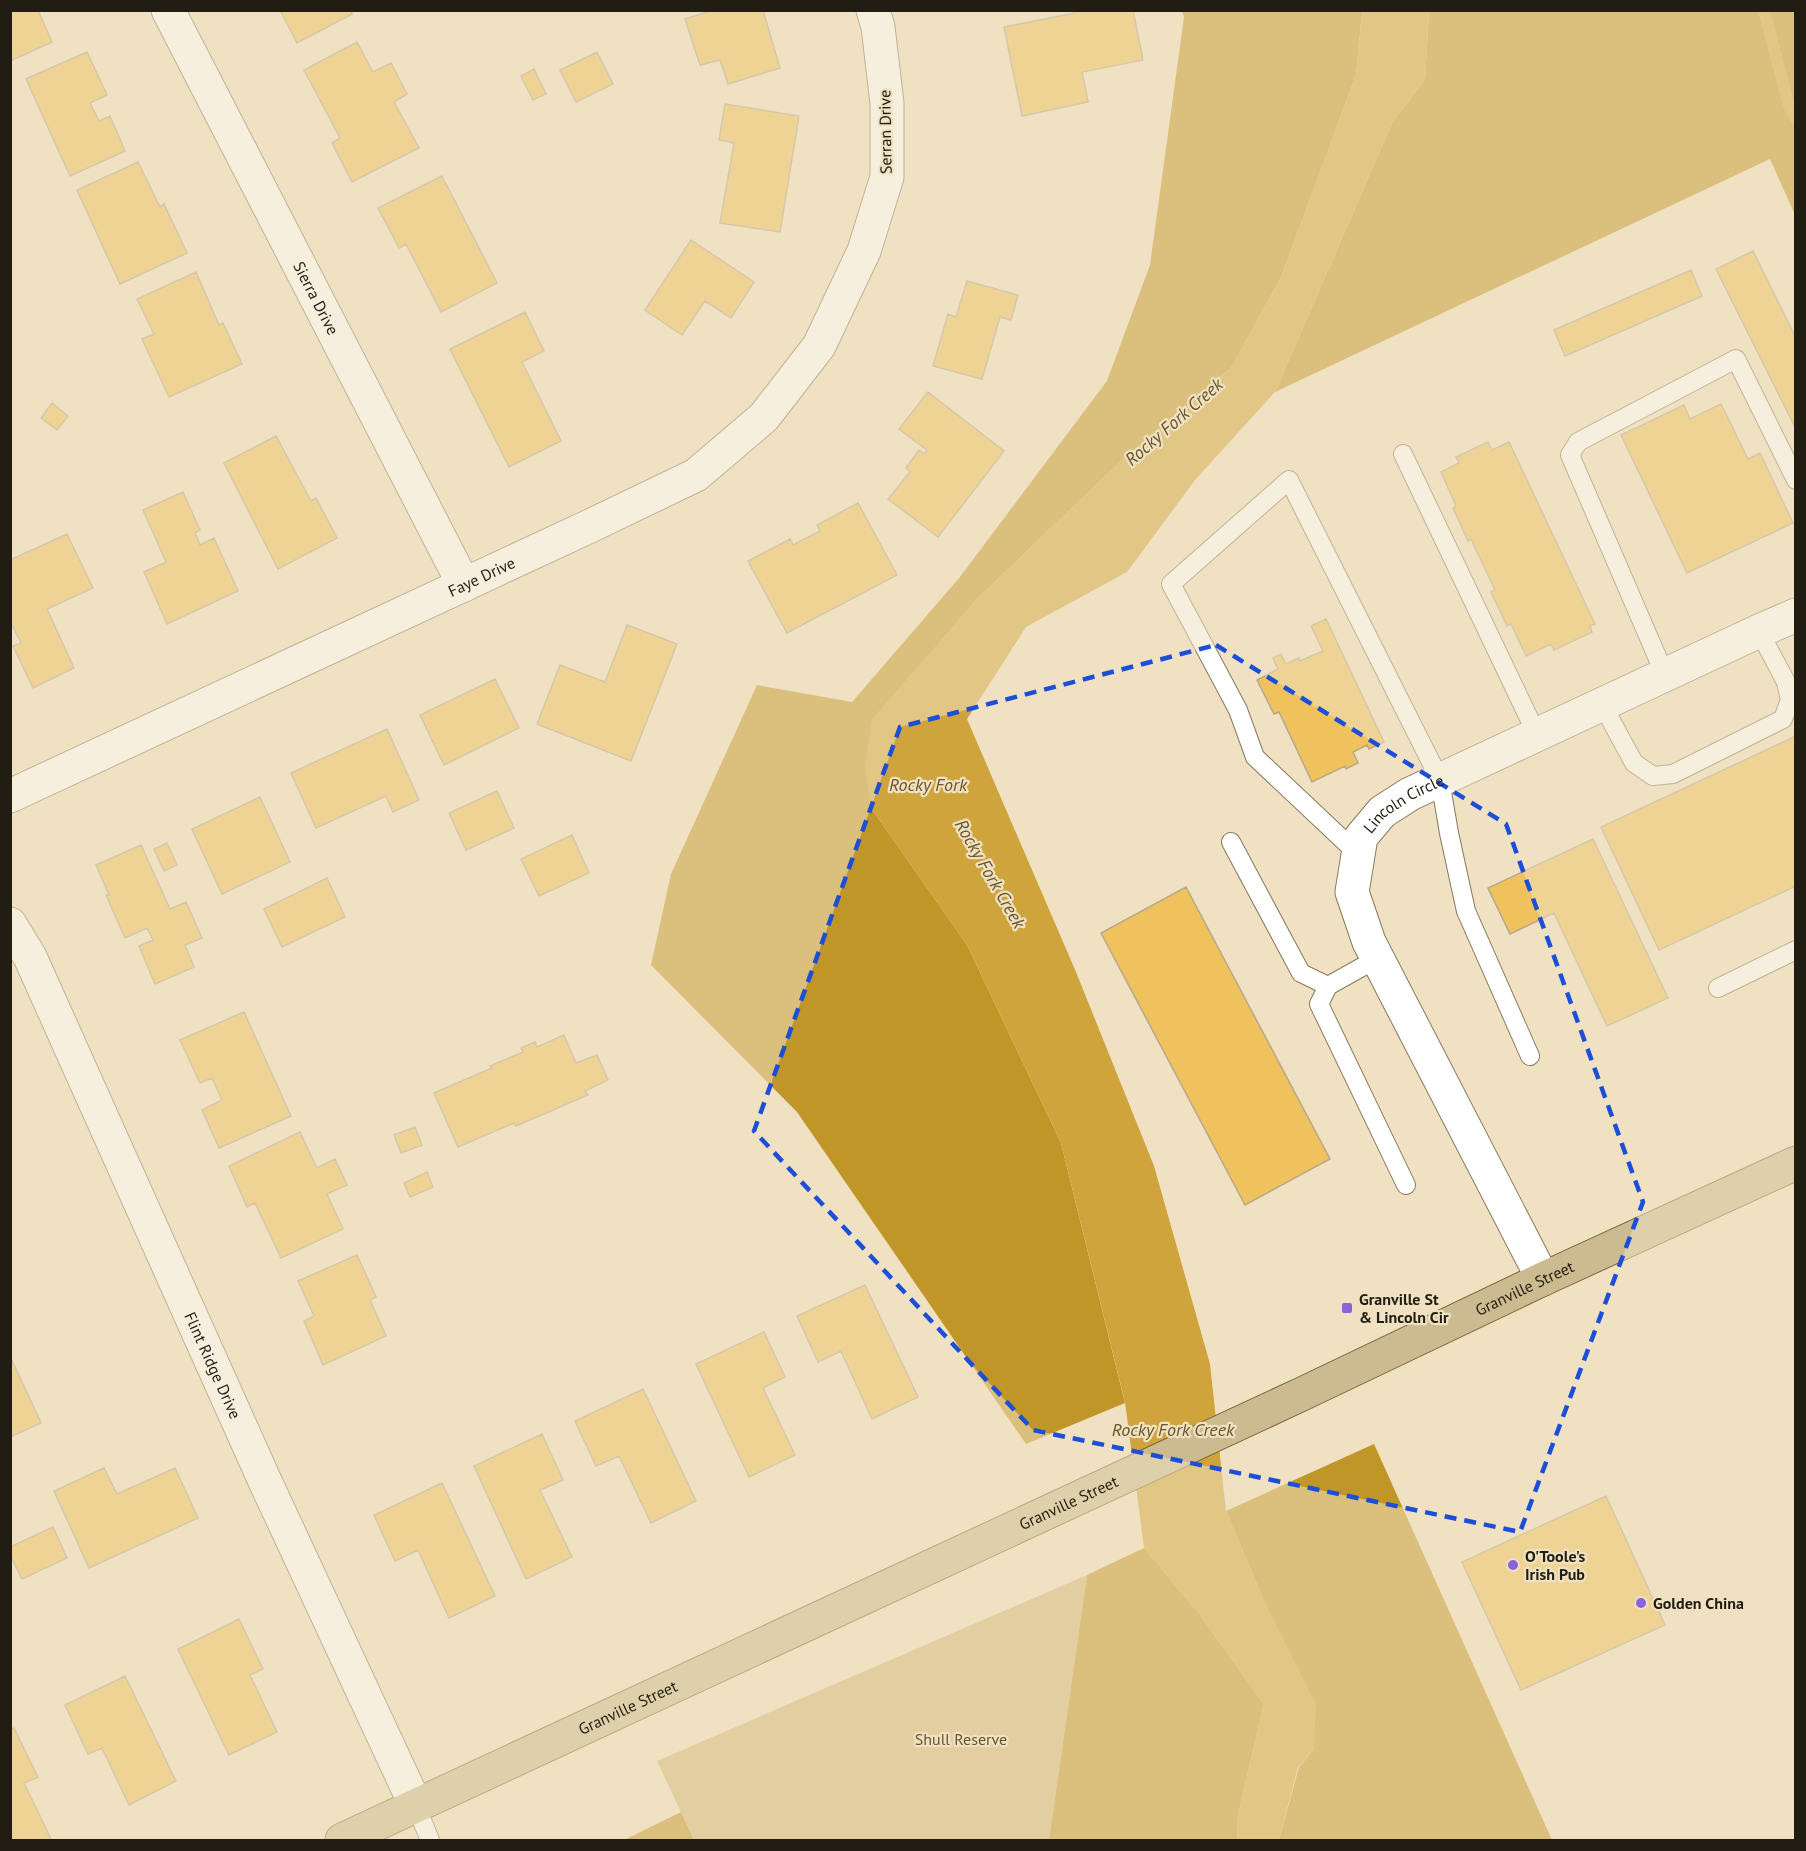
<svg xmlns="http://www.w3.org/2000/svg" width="1806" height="1851" font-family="'PT Sans',sans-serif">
<rect width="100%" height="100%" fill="#efe1c2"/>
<path fill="#d4b779" d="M 1087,1575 L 1049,1840 L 694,1840 L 657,1761 Z"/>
<path fill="#c19628" d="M 1182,11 L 1362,11 L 1356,75 L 1281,277 L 1231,368 L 1122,460 L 978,598 L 872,720 L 871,808 L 967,945 L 1061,1143 L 1125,1403 L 1026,1444 L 797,1112 L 651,965 L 671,874 L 757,685 L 852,702 L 960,577 L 1107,381 L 1150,265 L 1184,17 Z
M 1429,11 L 1795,11 L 1795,215 L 1770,159 L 1275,392 L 1393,121 L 1425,80 Z
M 1374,1444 L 1552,1840 L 1279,1840 L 1299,1767 L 1314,1749 L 1262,1596 L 1226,1511 Z
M 1144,1548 L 1200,1615 L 1264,1704 L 1238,1815 L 1237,1840 L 1049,1840 L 1087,1575 Z
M 681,1812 L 694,1840 L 624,1840 Z"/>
<path fill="#d0a43c" d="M 1362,11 L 1429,11 L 1425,80 L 1393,121 L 1275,392 L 1195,480 L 1127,572 L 1026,627 L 967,719 L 1076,972 L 1154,1166 L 1210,1364 L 1226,1511 L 1262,1596 L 1316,1704 L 1314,1749 L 1298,1767 L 1279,1840 L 1237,1840 L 1238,1815 L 1264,1704 L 1200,1615 L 1144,1548 L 1125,1402 L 1061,1143 L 967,945 L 871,808 L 865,765 L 872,719 L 978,598 L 1122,460 L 1231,368 L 1281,277 L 1356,75 Z"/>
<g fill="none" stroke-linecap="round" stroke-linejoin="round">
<path stroke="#d0a43c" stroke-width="12" d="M 1764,10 L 1789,106 L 1796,119"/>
</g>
<path fill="#efc25d" stroke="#b7a88b" stroke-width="1.5" d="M 10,10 L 38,10 L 52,42 L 10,61 Z
M 280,10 L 351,10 L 352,14 L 297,43 Z
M 713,10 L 763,10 L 780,68 L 728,84 L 720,60 L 700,65 L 685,19 Z
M 1075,10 L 1133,10 L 1143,60 L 1082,72 L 1088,102 L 1022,116 L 1004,27 L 1075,13 Z
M 357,42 L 373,72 L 391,63 L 407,94 L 394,102 L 419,148 L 352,182 L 332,143 L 340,138 L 304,70 Z
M 87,52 L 107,95 L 90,103 L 99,121 L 110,116 L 125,151 L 70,176 L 26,79 Z
M 597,52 L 613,84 L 576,102 L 560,70 Z
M 534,69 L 546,94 L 533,100 L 521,76 Z
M 725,104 L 799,116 L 780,232 L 720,223 L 734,143 L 719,140 Z
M 138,162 L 160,207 L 164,204 L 187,253 L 120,284 L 77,190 Z
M 442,176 L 497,283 L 441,312 L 406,244 L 399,248 L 378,208 Z
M 691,240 L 754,282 L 731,318 L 705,301 L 682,335 L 645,310 Z
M 1753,251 L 1796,338 L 1796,429 L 1716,269 Z
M 1691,270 L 1702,296 L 1565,356 L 1554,330 Z
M 196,272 L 219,325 L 223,323 L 242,364 L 169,397 L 142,339 L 154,334 L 137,299 Z
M 967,281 L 1018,295 L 1011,320 L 1000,317 L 982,379 L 933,366 L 948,314 L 956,317 Z
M 525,312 L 544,351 L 522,362 L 561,441 L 509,467 L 450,349 Z
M 928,392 L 1004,451 L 938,537 L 888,499 L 910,472 L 906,468 L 919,450 L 924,454 L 927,450 L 899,429 Z
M 52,403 L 68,416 L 57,430 L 41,418 Z
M 1721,404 L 1748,459 L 1760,453 L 1793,523 L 1687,573 L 1621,435 L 1684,405 L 1690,419 Z
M 276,436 L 311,501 L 316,498 L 337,538 L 278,569 L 224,463 Z
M 1488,442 L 1492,450 L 1509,442 L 1595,624 L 1590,626 L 1592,632 L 1554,650 L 1551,644 L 1526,656 L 1511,624 L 1507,626 L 1491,592 L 1495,590 L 1471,539 L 1468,541 L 1453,508 L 1456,506 L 1441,472 L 1459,463 L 1456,457 Z
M 183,492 L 200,530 L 195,533 L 200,545 L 214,538 L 238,591 L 167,624 L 144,572 L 166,562 L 143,510 Z
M 858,503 L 897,575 L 787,633 L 748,561 L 790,539 L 793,545 L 820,531 L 817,525 Z
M 67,534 L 93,588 L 47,609 L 74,668 L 33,688 L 13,646 L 21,643 L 10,621 L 10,560 Z
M 1326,619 L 1384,742 L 1369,749 L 1367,745 L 1353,752 L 1358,763 L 1346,769 L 1345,766 L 1312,782 L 1279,712 L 1274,714 L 1257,680 L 1278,669 L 1273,658 L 1281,654 L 1286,664 L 1299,658 L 1300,661 L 1323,651 L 1311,626 Z
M 627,625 L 677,644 L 631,761 L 537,724 L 560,665 L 605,682 Z
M 495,679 L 519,728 L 444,765 L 420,715 Z
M 387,729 L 419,800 L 393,812 L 386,796 L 316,828 L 291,773 Z
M 1796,736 L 1796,886 L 1659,950 L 1601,827 Z
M 497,791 L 514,828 L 466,850 L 449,813 Z
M 260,797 L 290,862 L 222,894 L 192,829 Z
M 572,835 L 589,873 L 539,896 L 521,859 Z
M 1593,839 L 1668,998 L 1607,1026 L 1554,913 L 1510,934 L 1488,888 Z
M 167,843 L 177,865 L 164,871 L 154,849 Z
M 141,845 L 170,909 L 186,902 L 202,938 L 185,945 L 194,967 L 155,984 L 139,946 L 153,940 L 147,928 L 125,938 L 106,895 L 109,895 L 96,865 Z
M 327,878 L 345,917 L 282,947 L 264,909 Z
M 1186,887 L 1330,1159 L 1245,1205 L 1101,933 Z
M 244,1012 L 291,1116 L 219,1148 L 202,1110 L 222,1100 L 212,1078 L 200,1083 L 180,1040 Z
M 564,1035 L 576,1063 L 597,1055 L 608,1080 L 585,1091 L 588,1095 L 516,1126 L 514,1123 L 458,1147 L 434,1093 L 492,1068 L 490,1066 L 523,1052 L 521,1048 L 535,1042 L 537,1047 Z
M 415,1127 L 422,1145 L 401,1153 L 394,1135 Z
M 300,1132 L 317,1168 L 335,1159 L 347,1185 L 327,1194 L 343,1229 L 281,1258 L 255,1203 L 247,1207 L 229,1166 Z
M 427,1172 L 433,1187 L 410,1197 L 404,1183 Z
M 357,1255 L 376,1297 L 370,1300 L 386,1336 L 323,1365 L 304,1321 L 314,1316 L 298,1281 Z
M 865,1285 L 918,1397 L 872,1419 L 841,1351 L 818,1362 L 797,1316 Z
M 764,1332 L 785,1377 L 763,1388 L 795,1455 L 749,1477 L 696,1364 Z
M 10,1356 L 41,1423 L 10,1437 Z
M 643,1389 L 696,1501 L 651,1523 L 619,1456 L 596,1466 L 575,1421 Z
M 542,1434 L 563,1480 L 540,1490 L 572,1557 L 526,1579 L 474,1466 Z
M 104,1468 L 117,1494 L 175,1468 L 198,1518 L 89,1568 L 54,1491 Z
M 442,1483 L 495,1596 L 449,1618 L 418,1550 L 395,1561 L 374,1515 Z
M 1606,1496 L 1665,1625 L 1521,1690 L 1462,1562 Z
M 53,1527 L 67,1558 L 22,1579 L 10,1555 L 10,1547 Z
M 239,1619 L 263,1669 L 250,1675 L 277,1732 L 229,1755 L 178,1649 Z
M 125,1676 L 176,1781 L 129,1805 L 102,1748 L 88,1754 L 65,1705 Z
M 14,1728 L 38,1777 L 24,1783 L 51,1839 L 49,1840 L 10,1840 L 10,1729 Z"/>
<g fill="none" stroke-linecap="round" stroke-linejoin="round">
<g stroke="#877a5d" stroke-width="20">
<path id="service" d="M 1403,454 L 1537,735
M 1665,675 L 1570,455 L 1578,442 L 1736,359 L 1796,480
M 1602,704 L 1634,763 L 1653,776 L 1673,774 L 1783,719 L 1790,700 L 1786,682 L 1759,631
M 1231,842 L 1301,973 L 1328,986
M 1358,854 L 1255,757 L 1238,710 L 1171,584 L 1289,480 L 1440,780 L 1449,833 L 1466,911 L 1530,1056
M 1378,958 L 1328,986 L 1319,1004 L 1406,1185
M 1718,988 L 1796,950
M 416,1806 L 430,1840"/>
</g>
<g stroke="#877a5d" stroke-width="35">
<g id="minor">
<path id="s1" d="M 168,10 L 464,585"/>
<path id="s2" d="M 10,796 L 590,526 L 696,475 L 764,417 L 819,346 L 864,251 L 887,177 L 887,103 L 878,27 L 873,10"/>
<path id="s3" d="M 10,924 L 30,957 L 264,1479 L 416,1806"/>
<path id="s4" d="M 1543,1279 L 1369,942 L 1352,892 L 1361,837 L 1382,812 L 1410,794 L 1759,631 L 1796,615"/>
</g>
</g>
<g stroke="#7a6534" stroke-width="35">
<g id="primary">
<path id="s5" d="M 342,1840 L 1302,1394 L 1543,1279 L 1796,1163"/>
</g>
</g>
<use href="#service" stroke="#fff" stroke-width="18"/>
<use href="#minor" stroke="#fff" stroke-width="33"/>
<use href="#primary" stroke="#ccba90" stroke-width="33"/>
</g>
<path d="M0 0H1806V1851H0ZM 1216,645 L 1506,824 L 1643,1202 L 1520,1532 L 1033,1430 L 754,1131 L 900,727 Z" fill="#efe1c2" fill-opacity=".55" fill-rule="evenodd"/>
<path fill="none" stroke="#1d4ed8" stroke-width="4.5" stroke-dasharray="12 8" stroke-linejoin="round" d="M 1216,645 L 1506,824 L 1643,1202 L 1520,1532 L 1033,1430 L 754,1131 L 900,727 Z"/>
<g fill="#8a62dc" stroke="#efe1c2" stroke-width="2">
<rect x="1341" y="1302" width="12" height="12" rx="3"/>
<circle cx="1513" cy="1565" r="6"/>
<circle cx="1641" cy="1603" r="6"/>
</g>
<g text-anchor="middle" stroke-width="4.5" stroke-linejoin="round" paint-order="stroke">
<g font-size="16" fill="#221d12" stroke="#efe1c2">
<text transform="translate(885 132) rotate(-91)" y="6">Serran Drive</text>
<text dy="6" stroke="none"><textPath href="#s1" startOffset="324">Sierra Drive</textPath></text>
<text dy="6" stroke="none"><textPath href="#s2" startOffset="520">Faye Drive</textPath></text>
<text dy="6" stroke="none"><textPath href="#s4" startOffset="543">Lincoln Circle</textPath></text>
<text dy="6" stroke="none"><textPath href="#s5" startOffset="1305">Granville Street</textPath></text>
<text dy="6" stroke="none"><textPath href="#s3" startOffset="486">Flint Ridge Drive</textPath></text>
<text dy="6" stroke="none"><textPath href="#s5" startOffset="801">Granville Street</textPath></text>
<text dy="6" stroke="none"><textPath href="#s5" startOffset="315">Granville Street</textPath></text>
</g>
<g font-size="16" font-weight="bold" fill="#221d12" stroke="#efe1c2" text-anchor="start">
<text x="1359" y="1305">Granville St<tspan x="1359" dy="18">&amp; Lincoln Cir</tspan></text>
<text x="1525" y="1562">O'Toole's<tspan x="1525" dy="18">Irish Pub</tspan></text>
<text x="1653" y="1609">Golden China</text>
</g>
<g font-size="16" fill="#67542a" stroke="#efe1c2">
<text x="961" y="1745">Shull Reserve</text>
</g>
<g font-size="18" font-style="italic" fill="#68552b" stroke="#efe1c2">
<text transform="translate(1174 422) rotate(-41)" y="6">Rocky Fork Creek</text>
<text x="928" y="791">Rocky Fork</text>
<text transform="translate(990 874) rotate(60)" y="6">Rocky Fork Creek</text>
<text x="1173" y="1436">Rocky Fork Creek</text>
</g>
</g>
<rect width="1806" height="1851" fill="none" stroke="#221d12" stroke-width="24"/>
</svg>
